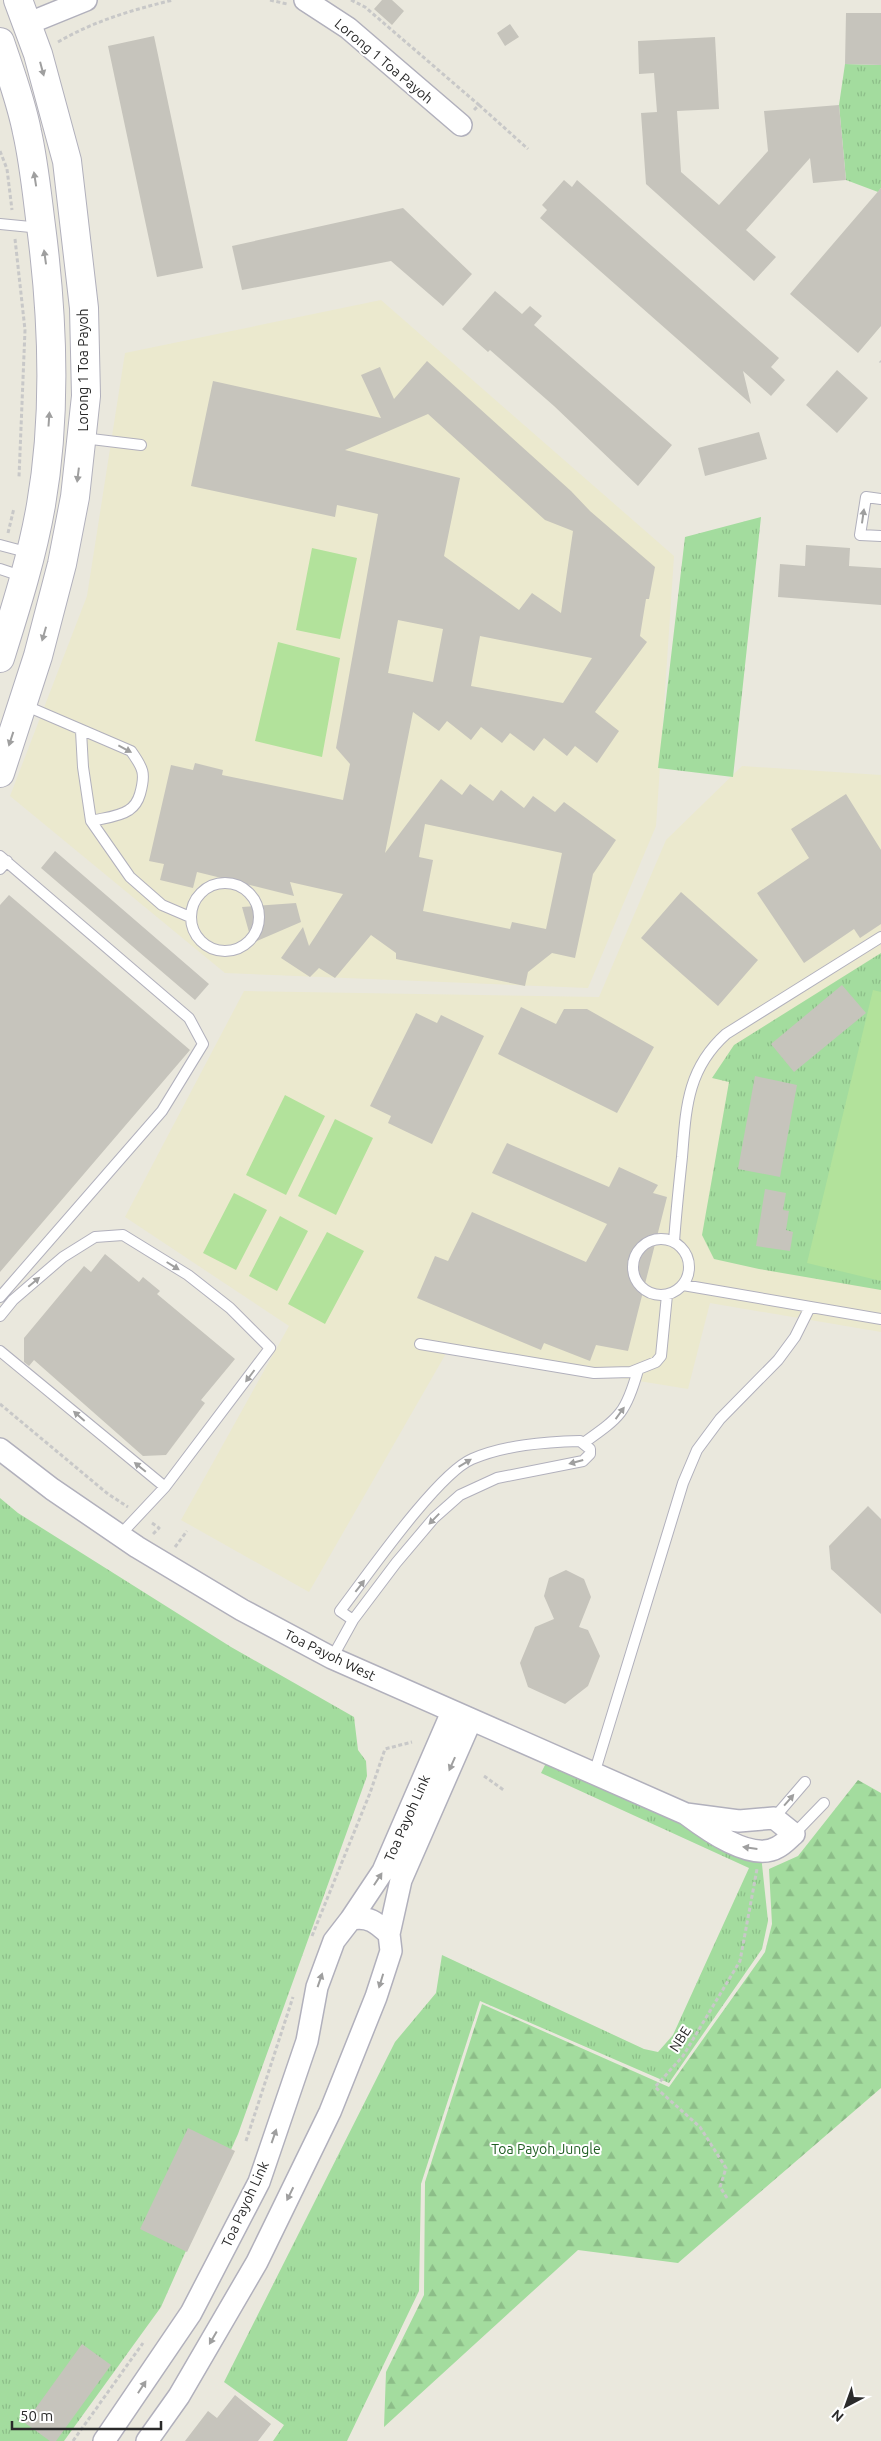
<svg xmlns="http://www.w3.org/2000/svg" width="881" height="2441" font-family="Ubuntu,sans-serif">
<defs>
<pattern id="grass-tufts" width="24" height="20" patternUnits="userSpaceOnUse" patternTransform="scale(1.25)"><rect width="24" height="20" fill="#a3dc9e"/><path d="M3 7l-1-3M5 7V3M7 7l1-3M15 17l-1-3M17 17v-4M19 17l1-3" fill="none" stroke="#8cbd88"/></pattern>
<pattern id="forest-firs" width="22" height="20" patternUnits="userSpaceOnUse" patternTransform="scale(1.25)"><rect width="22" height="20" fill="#a3dc9e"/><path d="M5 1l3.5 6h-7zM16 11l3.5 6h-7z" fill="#8cbd88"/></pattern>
</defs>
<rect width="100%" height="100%" fill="#eae8dd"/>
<path fill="#ebe9ce" d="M 381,300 L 674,556 L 656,826 L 588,988 L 225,973 L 10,796 L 87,596 L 125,353 Z
M 742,766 L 881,775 L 881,1332 L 710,1303 L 688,1389 L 448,1350 L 309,1592 L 181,1520 L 289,1326 L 125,1217 L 244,991 L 599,997 L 666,840 Z"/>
<path fill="url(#grass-tufts)" d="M 845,64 L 881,65 L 881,188 L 878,192 L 846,180 L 839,105 Z
M 761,517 L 733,777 L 658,768 L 685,537 Z
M 881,953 L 881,1290 L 759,1269 L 714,1259 L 702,1235 L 729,1082 L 712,1078 L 734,1045 Z
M 0,1498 L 18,1513 L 231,1647 L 354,1717 L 358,1750 L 366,1761 L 367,1776 L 238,2134 L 161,2307 L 64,2441 L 0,2441 Z
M 548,1759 L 761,1855 L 768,1921 L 762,1949 L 669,2083 L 480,2001 L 421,2184 L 419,2291 L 347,2441 L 273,2441 L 284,2425 L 224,2382 L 395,2042 L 436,1993 L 442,1955 L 644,2049 L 658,2052 L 673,2035 L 749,1868 L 541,1773 Z"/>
<path fill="url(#forest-firs)" d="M 858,1780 L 881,1793 L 881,2088 L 678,2263 L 578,2250 L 384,2427 L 386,2372 L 424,2295 L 425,2182 L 482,2004 L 669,2087 L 765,1952 L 772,1924 L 769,1869 L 798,1856 Z"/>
<path fill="#b2e29b" d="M 312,548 L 357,558 L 340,639 L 296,630 Z
M 278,642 L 340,658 L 322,757 L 255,741 Z
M 873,990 L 881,992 L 881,1281 L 807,1263 Z
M 285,1095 L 325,1116 L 286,1195 L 246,1175 Z
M 335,1119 L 373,1138 L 336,1215 L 298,1196 Z
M 234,1193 L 267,1210 L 236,1270 L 203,1253 Z
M 280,1216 L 308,1231 L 277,1291 L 249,1276 Z
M 327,1232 L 364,1251 L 325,1324 L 288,1304 Z"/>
<path fill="#c6c4bc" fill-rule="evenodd" d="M 382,0 L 392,0 L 404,11 L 392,25 L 374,9 Z
M 846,13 L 881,13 L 881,65 L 845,64 Z
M 510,24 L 519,37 L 505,46 L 497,33 Z
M 154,36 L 203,268 L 157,277 L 108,46 Z
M 715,37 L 719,109 L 677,111 L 681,172 L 719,205 L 768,151 L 764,111 L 839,105 L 846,180 L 813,183 L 810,158 L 746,230 L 776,257 L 754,281 L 646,184 L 641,113 L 657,112 L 654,73 L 639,74 L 638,41 Z
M 564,180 L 572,187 L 577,180 L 779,358 L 771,367 L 785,380 L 771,396 L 743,371 L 751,404 L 540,218 L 547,210 L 542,205 Z
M 881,188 L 881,326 L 858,353 L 790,294 Z
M 403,208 L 472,274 L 443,306 L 391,261 L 242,290 L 232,246 Z
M 495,291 L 522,314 L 530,306 L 542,316 L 534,325 L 672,445 L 638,486 L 554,406 L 490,350 L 488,352 L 462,329 Z
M 427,361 L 571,491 L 590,511 L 655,567 L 649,599 L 646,599 L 640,636 L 647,642 L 595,712 L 619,731 L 597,763 L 575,746 L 567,756 L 544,738 L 534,751 L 510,733 L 502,743 L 481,727 L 471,740 L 447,721 L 439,731 L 413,712 L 385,853 L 441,779 L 462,795 L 470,784 L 493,801 L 501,790 L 524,808 L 533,796 L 555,812 L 564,802 L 616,840 L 593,874 L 575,958 L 552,953 L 528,972 L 525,986 L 396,959 L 396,953 L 371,935 L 335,978 L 319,968 L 310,977 L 281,958 L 303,927 L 309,946 L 343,894 L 290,882 L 294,896 L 197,872 L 193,888 L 160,880 L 164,864 L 149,861 L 171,765 L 193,770 L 195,763 L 223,770 L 222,775 L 343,800 L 350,764 L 336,748 L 378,514 L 337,505 L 335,517 L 191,486 L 213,381 L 381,418 L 361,375 L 380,367 L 394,399 ZM 428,414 L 545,520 L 573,531 L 561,613 L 532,593 L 519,610 L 444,556 L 460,478 L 345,450 ZM 398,620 L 443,629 L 433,682 L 388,673 ZM 480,636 L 592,658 L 563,703 L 471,686 ZM 425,824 L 562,853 L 546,929 L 512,922 L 510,929 L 423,911 L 433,860 L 419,857 Z
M 837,370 L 868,398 L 837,433 L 806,405 Z
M 759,432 L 767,459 L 705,476 L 698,448 Z
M 806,545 L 850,548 L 849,566 L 881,568 L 881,605 L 778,597 L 780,564 L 805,566 Z
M 846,794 L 881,850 L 881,924 L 860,938 L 854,929 L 804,963 L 757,893 L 809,858 L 791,829 Z
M 55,851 L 209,984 L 195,1000 L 41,868 Z
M 681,892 L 758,960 L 718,1006 L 641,938 Z
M 9,895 L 190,1050 L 0,1272 L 0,905 Z
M 296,903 L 301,922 L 252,943 L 242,907 Z
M 842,985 L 866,1013 L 794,1072 L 771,1044 Z
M 521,1007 L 556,1024 L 564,1009 L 587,1009 L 654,1047 L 617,1113 L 498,1054 Z
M 416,1013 L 437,1023 L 441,1015 L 484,1036 L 432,1144 L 388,1123 L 391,1116 L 370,1106 Z
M 755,1076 L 797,1085 L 780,1177 L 738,1169 Z
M 507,1143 L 609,1187 L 619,1167 L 658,1185 L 653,1193 L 667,1197 L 628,1351 L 596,1345 L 590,1361 L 544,1343 L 541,1350 L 417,1298 L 435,1256 L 448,1261 L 472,1212 L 586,1262 L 607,1224 L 492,1173 Z
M 765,1189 L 786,1193 L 783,1210 L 789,1211 L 786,1230 L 793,1232 L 790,1251 L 756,1246 Z
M 105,1254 L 139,1282 L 143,1277 L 160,1291 L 157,1294 L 235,1359 L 201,1400 L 205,1403 L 166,1455 L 143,1456 L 34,1360 L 29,1366 L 24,1362 L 24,1338 L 84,1266 L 91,1272 Z
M 868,1506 L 881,1519 L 881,1614 L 831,1569 L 829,1546 Z
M 566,1570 L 584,1579 L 591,1597 L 579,1627 L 588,1630 L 600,1656 L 588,1686 L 565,1704 L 528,1687 L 520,1663 L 535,1627 L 554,1619 L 544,1596 L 549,1578 Z
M 188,2128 L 235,2151 L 187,2252 L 140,2229 Z
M 82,2344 L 111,2365 L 56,2441 L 50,2441 L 25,2423 Z
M 235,2395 L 271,2424 L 258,2441 L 185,2441 L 208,2411 L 217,2418 Z"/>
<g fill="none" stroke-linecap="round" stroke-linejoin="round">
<g stroke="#b1b0bc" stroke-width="12">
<path id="service" d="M 0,224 L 41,228
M 83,438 L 141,445
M 881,499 L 866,497 L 860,535 L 881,536
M 0,545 L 30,553
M 0,569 L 24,577
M 24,705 L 131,751 C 143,768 146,773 140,794 C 138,801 135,806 129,810 C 119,817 103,818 91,821
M 81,731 L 83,767 L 91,821 L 130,877 L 162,905 L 190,917
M 0,856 L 189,1018 L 203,1044 L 162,1111 L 0,1297
M 0,869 L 7,861
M191 917a34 34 0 1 1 68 0a34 34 0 1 1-68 0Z
M633 1267a28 28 0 1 1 56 0a28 28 0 1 1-56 0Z
M 674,1242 C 676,1213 679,1185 682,1157 C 686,1108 687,1069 726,1034 L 881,937
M 683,1285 L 881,1319
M 0,1316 L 13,1300 L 63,1257 L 95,1237 L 123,1235 L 188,1275 L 230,1308 L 270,1348 L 165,1487 L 120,1535
M 420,1344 L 594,1373 L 631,1372 L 656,1362 L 661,1356 L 667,1295
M 0,1351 L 165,1487
M 585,1442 C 620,1417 626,1413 638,1370
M 332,1658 L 353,1620 L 396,1563 L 434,1518 L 460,1495 L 497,1478 L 583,1461 L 590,1454 L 590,1449 L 580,1441 C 544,1442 505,1445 472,1459 C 437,1474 366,1577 340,1611 L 353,1620
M 594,1774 L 683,1483 L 697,1450 L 720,1419 L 778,1360 L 795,1337 L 810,1307
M 774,1818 L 805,1782
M 794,1834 L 824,1803"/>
</g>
<g stroke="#b1b0bc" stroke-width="24">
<path id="minor" d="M 305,0 L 348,28 L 461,125
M 27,24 L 86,0
M 0,1449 L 52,1489 L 137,1547 L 242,1610 L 332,1658 L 686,1814 C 706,1829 752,1863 778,1847 C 784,1844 789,1838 794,1834 L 774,1818 L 739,1821 L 686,1814
M 351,1919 L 383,1871 L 452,1712
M 104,2441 L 191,2313 L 259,2182 L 307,2041 L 317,1987 L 334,1941 L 351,1919 C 369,1916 376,1922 389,1934
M 147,2441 L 179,2396 L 257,2262 L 330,2112 L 376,1997 L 391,1951 L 389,1934 L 401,1880 L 471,1720"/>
</g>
<g stroke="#b1b0bc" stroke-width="30">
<path id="secondary" d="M 0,42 C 10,72 21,101 27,132 C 34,163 37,195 41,226 C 53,318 57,413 41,505 C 32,557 16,607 0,658
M 0,773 L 38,656 L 62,564 L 75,497 L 86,396 L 84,308 L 67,161 L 38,54 L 18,0"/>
</g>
<path stroke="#c8c8c8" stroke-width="3" stroke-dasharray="4 2.5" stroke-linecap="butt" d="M 270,0 L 287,4
M 351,0 L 365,7 L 479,105 L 473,111
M 58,42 C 94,21 132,10 173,0
M 479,105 L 528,149
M 0,151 L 7,169 L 12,210
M 15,239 L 25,330 L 19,477
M 880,361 L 881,362
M 8,533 L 14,508
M 0,1404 L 108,1494 L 128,1507
M 152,1523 L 159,1528 L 152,1535
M 175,1547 L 187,1531
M 484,1776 L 505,1791
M 312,1936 L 370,1793 L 385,1749 L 412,1742
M 246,2141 L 293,1997
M 727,2198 L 720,2187 L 726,2168 L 700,2127 L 655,2087 L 683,2056 L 740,1961 L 757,1869
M 73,2441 L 143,2343"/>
<use href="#service" stroke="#fff" stroke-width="10"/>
<use href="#minor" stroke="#fff" stroke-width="21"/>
<use href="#secondary" stroke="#fff" stroke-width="28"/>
</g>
<defs><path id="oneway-solid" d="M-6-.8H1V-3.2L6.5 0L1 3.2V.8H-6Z" transform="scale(1.25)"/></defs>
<g fill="#9f9f9f">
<use href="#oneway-solid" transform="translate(42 69) rotate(75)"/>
<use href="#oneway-solid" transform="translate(35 179) rotate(-99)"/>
<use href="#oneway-solid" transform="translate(45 257) rotate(-98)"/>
<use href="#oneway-solid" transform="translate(49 419) rotate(-86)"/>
<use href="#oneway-solid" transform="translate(78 475) rotate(97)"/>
<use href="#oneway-solid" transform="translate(863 516) rotate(-82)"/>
<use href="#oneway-solid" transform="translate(44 634) rotate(106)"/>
<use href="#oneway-solid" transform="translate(11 739) rotate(108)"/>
<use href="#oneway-solid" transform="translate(125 749) rotate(28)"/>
<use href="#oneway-solid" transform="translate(173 1266) rotate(32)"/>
<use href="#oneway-solid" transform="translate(34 1282) rotate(-40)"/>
<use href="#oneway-solid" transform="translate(250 1376) rotate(127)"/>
<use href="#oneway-solid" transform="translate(620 1413) rotate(-54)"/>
<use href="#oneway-solid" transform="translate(79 1416) rotate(-139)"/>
<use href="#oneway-solid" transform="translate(576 1462) rotate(165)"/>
<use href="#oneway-solid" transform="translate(465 1463) rotate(-31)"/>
<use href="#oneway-solid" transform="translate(140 1467) rotate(-141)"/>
<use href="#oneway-solid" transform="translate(434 1519) rotate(134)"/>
<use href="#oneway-solid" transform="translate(360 1586) rotate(-52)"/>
<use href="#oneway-solid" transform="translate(452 1764) rotate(114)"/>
<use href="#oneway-solid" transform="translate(789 1800) rotate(-49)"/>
<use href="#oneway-solid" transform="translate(750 1848) rotate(-172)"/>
<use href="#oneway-solid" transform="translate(378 1879) rotate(-57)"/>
<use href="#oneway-solid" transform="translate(320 1980) rotate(-71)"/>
<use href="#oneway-solid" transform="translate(381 1981) rotate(107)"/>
<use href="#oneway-solid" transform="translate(274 2136) rotate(-71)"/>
<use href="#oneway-solid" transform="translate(290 2194) rotate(116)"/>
<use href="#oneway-solid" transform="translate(213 2338) rotate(120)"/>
<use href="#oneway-solid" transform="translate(142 2387) rotate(-57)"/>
</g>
<g text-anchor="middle" stroke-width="4" stroke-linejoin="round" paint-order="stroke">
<g font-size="14" fill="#2a2a2a" stroke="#fff">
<text transform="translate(384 61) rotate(40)" y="5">Lorong 1 Toa Payoh</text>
<text transform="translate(83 370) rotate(-90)" y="5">Lorong 1 Toa Payoh</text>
<text transform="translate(330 1655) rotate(26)" y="5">Toa Payoh West</text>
<text transform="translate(407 1818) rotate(-66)" y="5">Toa Payoh Link</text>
<text transform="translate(680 2039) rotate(-57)" y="5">NBE</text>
<text transform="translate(245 2204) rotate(-65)" y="5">Toa Payoh Link</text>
</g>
<g font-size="14" fill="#216024" stroke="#fff">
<text x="546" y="2154">Toa Payoh Jungle</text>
</g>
</g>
<g transform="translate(846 2406) rotate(221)" stroke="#ffffff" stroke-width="4" paint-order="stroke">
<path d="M0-4L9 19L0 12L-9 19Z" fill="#2a2a2a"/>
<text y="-8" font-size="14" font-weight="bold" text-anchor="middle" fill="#2a2a2a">N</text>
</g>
<path d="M12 2421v8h149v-8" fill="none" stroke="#2a2a2a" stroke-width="2.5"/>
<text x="20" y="2421" font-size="15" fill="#2a2a2a" stroke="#ffffff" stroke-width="4" paint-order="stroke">50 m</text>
</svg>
